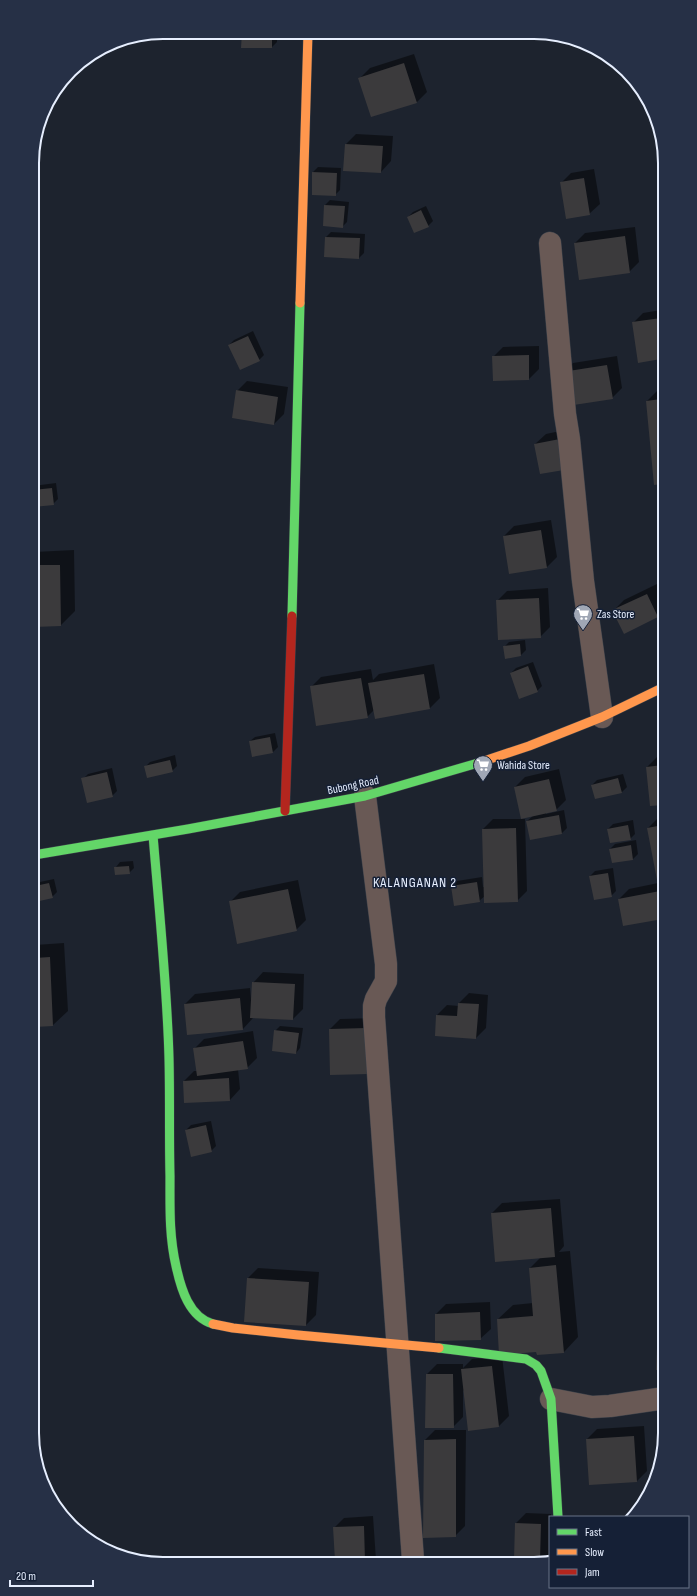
<svg xmlns="http://www.w3.org/2000/svg" width="697" height="1596" font-family="'Sofia Sans Condensed',sans-serif">
<rect width="100%" height="100%" fill="#1d232e"/>
<path fill="#0007" d="M 243,32 L 277,33 L 277,42 L 272,47 Z
M 414,54 L 427,92 L 417,102 L 360,78 L 370,68 Z
M 356,134 L 393,136 L 391,161 L 381,172 L 346,144 Z
M 318,167 L 341,168 L 340,190 L 335,195 L 313,172 Z
M 594,169 L 600,204 L 589,214 L 561,183 L 571,173 Z
M 330,200 L 349,202 L 347,222 L 342,227 L 325,205 Z
M 426,206 L 433,221 L 428,226 L 408,217 L 413,212 Z
M 635,227 L 639,262 L 629,272 L 575,243 L 585,233 Z
M 331,232 L 365,234 L 364,253 L 359,258 L 326,237 Z
M 661,310 L 661,358 L 639,362 L 633,323 L 643,313 Z
M 253,331 L 264,355 L 259,360 L 229,345 L 234,340 Z
M 539,346 L 539,369 L 529,379 L 494,380 L 493,357 L 503,347 Z
M 617,356 L 622,388 L 612,398 L 563,373 L 573,363 Z
M 247,381 L 288,387 L 284,414 L 274,424 L 237,391 Z
M 661,387 L 662,483 L 647,401 Z
M 574,428 L 580,458 L 535,444 L 546,434 Z
M 56,483 L 58,499 L 53,504 L 33,506 L 33,486 Z
M 551,520 L 557,557 L 547,567 L 504,536 L 514,526 Z
M 74,550 L 75,611 L 61,625 L 34,626 L 34,552 Z
M 657,584 L 662,595 L 662,612 L 658,616 L 614,610 L 624,600 Z
M 548,588 L 550,627 L 540,637 L 497,601 L 507,591 Z
M 525,640 L 526,650 L 521,655 L 504,647 L 509,642 Z
M 533,662 L 542,686 L 537,691 L 511,673 L 516,668 Z
M 434,664 L 440,698 L 430,708 L 374,710 L 367,717 L 311,687 L 321,677 L 371,669 L 373,680 L 379,674 Z
M 275,733 L 278,747 L 273,752 L 253,756 L 250,741 L 255,737 Z
M 175,755 L 177,766 L 172,771 L 145,767 L 150,762 Z
M 657,757 L 663,757 L 663,804 L 647,767 Z
M 112,768 L 117,791 L 112,796 L 83,779 L 88,774 Z
M 559,769 L 566,800 L 556,810 L 546,812 L 546,814 L 564,810 L 567,828 L 562,833 L 531,839 L 527,821 L 534,815 L 515,787 L 525,777 Z
M 623,774 L 627,787 L 622,792 L 596,798 L 592,785 L 597,780 Z
M 663,817 L 663,877 L 648,828 L 658,818 Z
M 493,819 L 525,819 L 527,891 L 517,901 L 485,896 L 479,901 L 452,886 L 457,881 L 482,877 L 483,887 L 484,887 L 483,829 Z
M 633,820 L 635,834 L 630,839 L 608,829 L 613,824 Z
M 636,840 L 638,854 L 633,859 L 613,862 L 610,849 L 615,844 Z
M 133,861 L 134,868 L 129,873 L 116,867 L 120,862 Z
M 613,868 L 616,891 L 611,896 L 590,876 L 595,871 Z
M 54,879 L 57,892 L 52,897 L 35,901 L 35,883 Z
M 298,880 L 306,920 L 296,930 L 230,902 L 240,892 Z
M 663,882 L 663,918 L 624,925 L 619,899 L 629,889 Z
M 64,943 L 68,1011 L 53,1025 L 35,1026 L 35,945 Z
M 263,972 L 304,974 L 303,1009 L 293,1019 L 253,1018 L 243,1029 L 185,1004 L 195,994 L 250,988 L 251,999 L 252,999 L 253,983 Z
M 469,993 L 488,995 L 486,1028 L 476,1038 L 436,1035 L 437,1015 L 447,1005 L 459,1006 L 459,1003 Z
M 377,1018 L 379,1062 L 330,1029 L 340,1019 Z
M 280,1026 L 303,1028 L 300,1048 L 296,1053 L 275,1031 Z
M 253,1031 L 257,1058 L 247,1068 L 238,1069 L 240,1089 L 230,1100 L 184,1081 L 194,1071 L 197,1071 L 194,1049 L 204,1039 Z
M 211,1121 L 216,1146 L 211,1151 L 186,1130 L 191,1125 Z
M 560,1199 L 564,1246 L 559,1252 L 570,1251 L 578,1337 L 564,1352 L 537,1351 L 498,1319 L 513,1305 L 533,1303 L 530,1268 L 540,1258 L 492,1213 L 502,1203 Z
M 258,1268 L 319,1272 L 316,1315 L 306,1325 L 248,1278 Z
M 490,1302 L 491,1329 L 480,1339 L 436,1340 L 436,1314 L 446,1304 Z
M 663,1343 L 664,1343 L 665,1370 L 658,1348 Z
M 502,1356 L 509,1416 L 499,1426 L 463,1390 L 463,1417 L 453,1427 L 427,1374 L 437,1364 L 463,1364 L 463,1368 L 472,1359 Z
M 644,1426 L 647,1471 L 637,1481 L 587,1439 L 597,1429 Z
M 435,1430 L 466,1430 L 465,1526 L 455,1536 L 425,1440 Z
M 526,1513 L 551,1514 L 550,1556 L 546,1560 L 515,1560 L 516,1523 Z
M 373,1516 L 376,1560 L 336,1561 L 334,1528 L 344,1518 Z"/>
<path fill="#3b3a3c" d="M 242,32 L 272,33 L 272,48 L 241,48 Z
M 404,63 L 417,103 L 371,117 L 358,78 Z
M 345,144 L 383,146 L 381,173 L 343,171 Z
M 312,172 L 337,173 L 336,196 L 312,195 Z
M 584,178 L 590,215 L 566,219 L 560,182 Z
M 324,205 L 345,206 L 343,228 L 323,226 Z
M 421,210 L 429,227 L 414,233 L 407,217 Z
M 625,236 L 630,273 L 579,280 L 574,243 Z
M 325,237 L 360,238 L 359,259 L 324,257 Z
M 661,318 L 661,359 L 638,363 L 632,322 Z
M 248,336 L 260,361 L 240,370 L 228,345 Z
M 529,355 L 529,380 L 493,381 L 492,356 Z
M 607,365 L 613,399 L 567,406 L 562,372 Z
M 236,390 L 278,397 L 274,425 L 232,418 Z
M 661,399 L 662,484 L 654,485 L 646,401 Z
M 565,438 L 570,469 L 540,474 L 534,444 Z
M 52,488 L 54,505 L 33,507 L 33,490 Z
M 541,530 L 547,568 L 509,574 L 503,536 Z
M 34,565 L 60,565 L 61,626 L 34,627 Z
M 647,594 L 658,617 L 624,634 L 612,610 Z
M 539,598 L 541,638 L 498,640 L 496,600 Z
M 520,644 L 521,656 L 505,659 L 503,646 Z
M 528,666 L 538,692 L 519,699 L 510,673 Z
M 424,674 L 430,709 L 375,719 L 368,683 Z
M 361,678 L 368,718 L 316,726 L 310,686 Z
M 270,737 L 273,753 L 252,757 L 249,741 Z
M 170,760 L 173,772 L 147,778 L 144,766 Z
M 663,765 L 663,805 L 650,806 L 646,767 Z
M 107,772 L 113,797 L 87,803 L 81,778 Z
M 618,778 L 622,793 L 595,799 L 591,785 Z
M 549,779 L 557,811 L 521,819 L 514,787 Z
M 559,815 L 562,834 L 530,840 L 526,821 Z
M 628,825 L 631,840 L 610,843 L 607,829 Z
M 663,825 L 663,878 L 657,880 L 647,828 Z
M 516,828 L 518,902 L 484,903 L 482,829 Z
M 631,845 L 633,860 L 612,863 L 609,849 Z
M 129,866 L 130,874 L 115,875 L 114,867 Z
M 608,873 L 612,897 L 594,900 L 589,876 Z
M 477,882 L 480,902 L 454,906 L 451,886 Z
M 49,883 L 53,898 L 35,902 L 35,886 Z
M 288,889 L 297,931 L 237,944 L 229,901 Z
M 660,891 L 663,904 L 663,919 L 623,926 L 618,899 Z
M 50,957 L 53,1026 L 35,1027 L 35,958 Z
M 252,982 L 295,984 L 293,1020 L 250,1018 Z
M 240,998 L 243,1030 L 187,1035 L 184,1004 Z
M 458,1003 L 479,1004 L 476,1039 L 435,1036 L 436,1015 L 457,1016 Z
M 367,1028 L 369,1074 L 330,1075 L 329,1029 Z
M 274,1030 L 299,1033 L 296,1054 L 272,1051 Z
M 243,1041 L 248,1069 L 197,1076 L 193,1048 Z
M 229,1078 L 230,1101 L 184,1103 L 183,1081 Z
M 206,1125 L 212,1152 L 191,1157 L 185,1130 Z
M 551,1208 L 555,1257 L 495,1262 L 491,1213 Z
M 556,1265 L 564,1353 L 537,1355 L 536,1352 L 499,1355 L 497,1319 L 533,1316 L 529,1268 Z
M 247,1278 L 309,1282 L 306,1326 L 244,1322 Z
M 480,1312 L 481,1340 L 435,1341 L 435,1314 Z
M 657,1347 L 664,1348 L 665,1371 L 656,1370 Z
M 492,1366 L 499,1427 L 468,1431 L 461,1369 Z
M 426,1374 L 453,1374 L 454,1428 L 425,1428 Z
M 634,1436 L 637,1482 L 589,1485 L 586,1439 Z
M 456,1439 L 456,1537 L 423,1538 L 424,1440 Z
M 515,1523 L 541,1524 L 540,1560 L 514,1560 Z
M 364,1526 L 365,1561 L 335,1561 L 333,1527 Z"/>
<g fill="none" stroke-linecap="round" stroke-linejoin="round">
<g stroke="#3b4049" stroke-width="23">
<path id="street" d="M 550,243 L 565,414 L 569,439 L 583,581 L 602,717
M 365,796 L 386,964 L 386,981 L 376,999 L 374,1006 L 374,1017 L 413,1560
M 551,1399 L 592,1407 L 610,1406 L 665,1398"/>
</g>
<g stroke="#3b4049" stroke-width="10">
<path id="fast" d="M 292,616 L 300,303
M 153,835 C 159,909 167,984 169,1058 C 170,1097 169,1137 170,1176 C 170,1207 169,1236 176,1266 C 181,1289 189,1317 213,1324
M 34,855 L 188,829 L 365,796 L 478,763
M 439,1348 L 526,1359 L 536,1365 L 541,1371 L 551,1399 L 558,1517"/>
</g>
<g stroke="#3b4049" stroke-width="10">
<path id="slow" d="M 300,303 L 308,33
M 478,763 L 529,746 L 602,717 L 662,688
M 213,1324 L 233,1328 L 298,1335 L 439,1348"/>
</g>
<g stroke="#3b4049" stroke-width="10">
<path id="jam" d="M 285,811 L 292,616"/>
</g>
<use href="#street" stroke="#695955" stroke-width="22"/>
<use href="#fast" stroke="#63d668" stroke-width="9"/>
<use href="#slow" stroke="#ff974d" stroke-width="9"/>
<use href="#jam" stroke="#b3261e" stroke-width="9"/>
</g>
<defs>
<g id="supermarket-pin" transform="scale(1)"><path d="M0 17L-7.5 6A9.5 9.5 0 1 1 7.5 6Z" fill="#a0a7b5" stroke="#152036"/><path d="M-6-5.5h2.5l.6 2H6L4.5 2H-2.5L-4.4-4H-6ZM-1.5 3.2a1.3 1.3 0 1 0 .1 0ZM3 3.2a1.3 1.3 0 1 0 .1 0Z" fill="#fff"/></g>
</defs>
<g fill-rule="evenodd">
<use href="#supermarket-pin" x="583" y="614"/>
<use href="#supermarket-pin" x="483" y="765"/>
</g>
<g text-anchor="middle" stroke-width="3" stroke-linejoin="round" paint-order="stroke">
<g font-size="12" fill="#e6eefe" stroke="#152036" text-anchor="start">
<text x="597" y="618">Zas Store</text>
<text x="497" y="769">Wahida Store</text>
</g>
<g font-size="12" fill="#e6eefe" stroke="#152036">
<text transform="translate(353 785) rotate(-12)" y="4">Bubong Road</text>
</g>
<g font-size="14" letter-spacing="1" fill="#e6eefe" stroke="#152036">
<text x="415" y="887">KALANGANAN 2</text>
</g>
</g>
<path d="M0 0H697V1596H0ZM163 39H534A124 124 0 0 1 658 163V1433A124 124 0 0 1 534 1557H163A124 124 0 0 1 39 1433V163A124 124 0 0 1 163 39Z" fill="#263046" fill-rule="evenodd"/>
<path fill="none" stroke="#e6eefe" stroke-width="2" d="M163 39H534A124 124 0 0 1 658 163V1433A124 124 0 0 1 534 1557H163A124 124 0 0 1 39 1433V163A124 124 0 0 1 163 39Z"/>
<rect x="549" y="1516" width="140" height="72" fill="#152036" stroke="#697286"/>
<rect x="557" y="1529" width="20" height="6" fill="#63d668" stroke="#697286"/>
<text x="585" y="1536" font-size="12" fill="#e6eefe">Fast</text>
<rect x="557" y="1549" width="20" height="6" fill="#ff974d" stroke="#697286"/>
<text x="585" y="1556" font-size="12" fill="#e6eefe">Slow</text>
<rect x="557" y="1569" width="20" height="6" fill="#b3261e" stroke="#697286"/>
<text x="585" y="1576" font-size="12" fill="#e6eefe">Jam</text>
<path d="M10 1580v6h83v-6" fill="none" stroke="#e6eefe" stroke-width="2"/>
<text x="16" y="1580" font-size="12" fill="#e6eefe" stroke="#152036" stroke-width="3" paint-order="stroke">20 m</text>
</svg>
